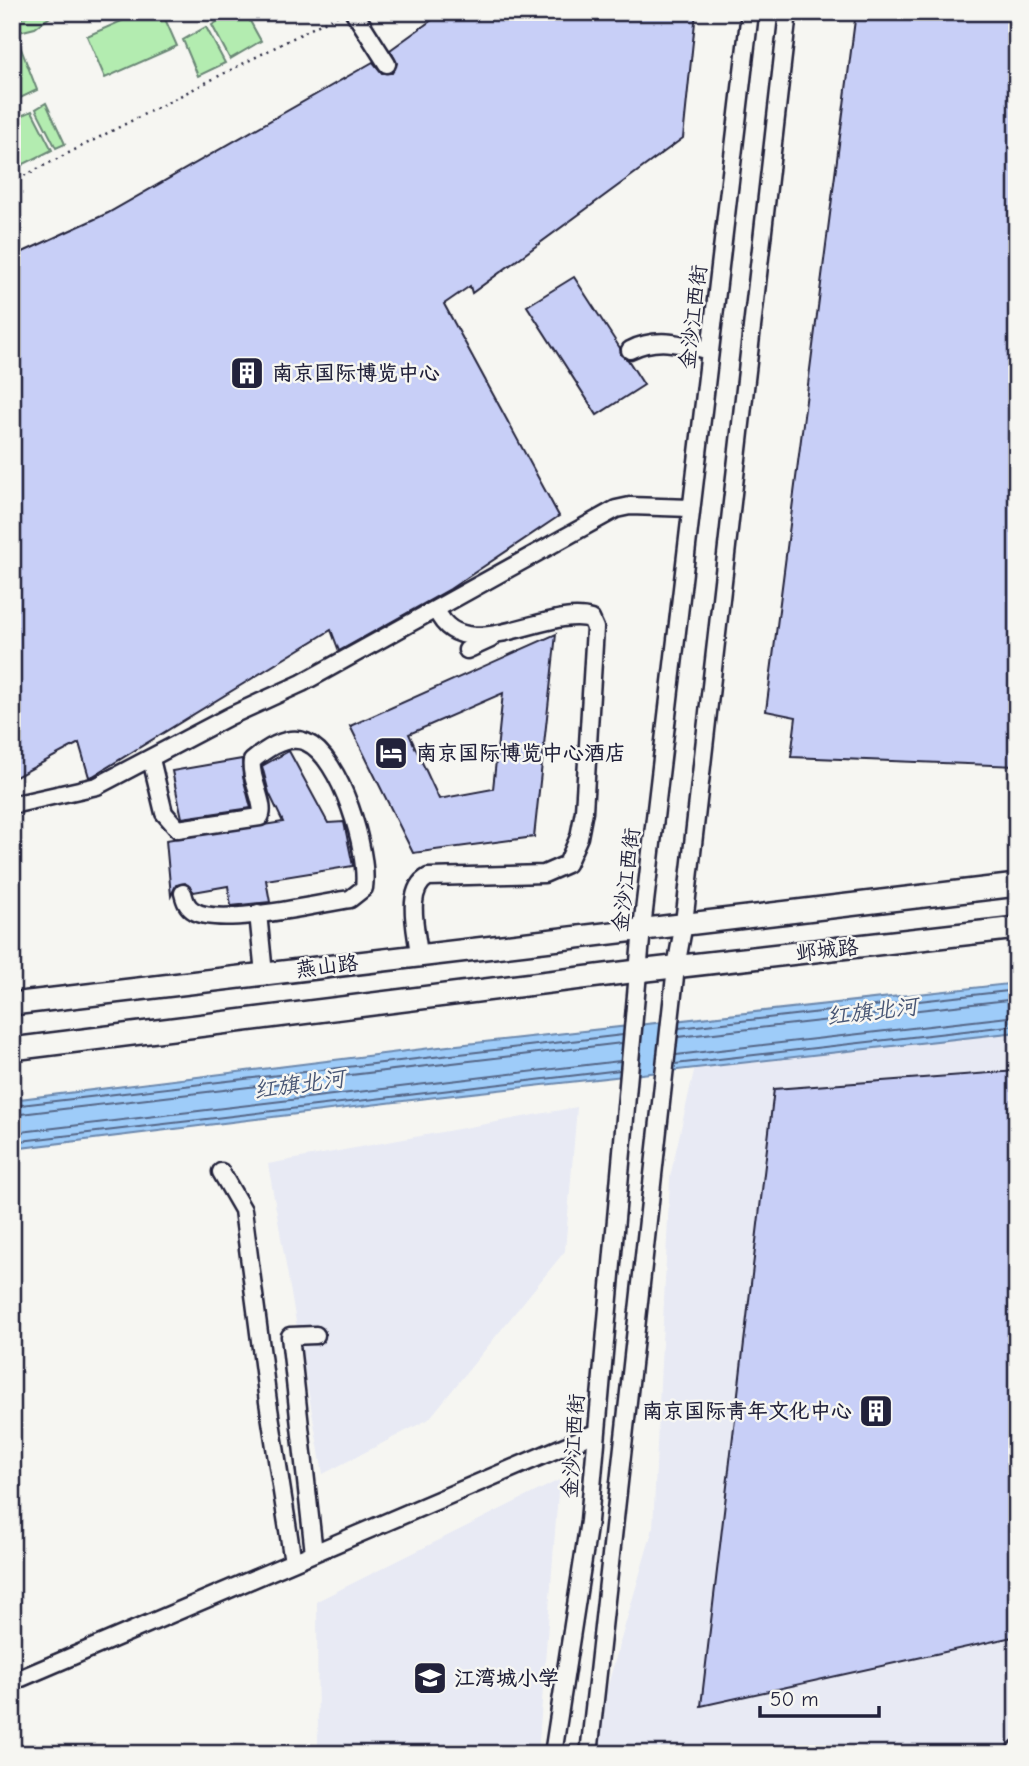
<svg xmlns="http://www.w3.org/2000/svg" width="1029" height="1766" font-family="'Comic Neue','LXGW WenKai TC',sans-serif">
<rect width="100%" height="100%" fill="#f6f6f2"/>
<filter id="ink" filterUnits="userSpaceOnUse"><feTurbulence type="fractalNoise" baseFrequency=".0143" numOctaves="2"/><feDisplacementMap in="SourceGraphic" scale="14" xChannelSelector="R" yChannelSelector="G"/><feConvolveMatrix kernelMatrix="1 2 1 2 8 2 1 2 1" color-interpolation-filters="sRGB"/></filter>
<g filter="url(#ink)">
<path fill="#e8eaf4" d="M 1017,1021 L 1017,1747 L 1012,1754 L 588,1754 L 653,1528 L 670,1177 L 698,1053 Z
M 577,1107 L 565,1251 L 429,1419 L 323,1474 L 268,1164 Z
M 559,1480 L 538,1754 L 318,1754 L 317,1601 Z"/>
<path fill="#b3ecb0" stroke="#6a8776" stroke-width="2" d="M 37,12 L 57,12 L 35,28 L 15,33 L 37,90 L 12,102 L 12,21 Z
M 142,12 L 162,12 L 177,46 L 105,78 L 87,36 Z
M 233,12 L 245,12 L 261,41 L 230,59 L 212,25 Z
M 206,27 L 225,63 L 198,76 L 183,40 Z
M 46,103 L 65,144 L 56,148 L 36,109 Z
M 32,111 L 52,150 L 20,166 L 12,151 L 12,120 Z"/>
<path fill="#9eccf9" stroke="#6c88ad" stroke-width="2" d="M 1017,983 L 1017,1032 L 436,1097 L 12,1149 L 12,1100 L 439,1047 Z"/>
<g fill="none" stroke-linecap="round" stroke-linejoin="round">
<path stroke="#546687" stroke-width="2" d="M 679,1028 L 1017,990
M 678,1037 L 1017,999
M 676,1055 L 1017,1016
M 675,1064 L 1017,1025
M 12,1106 L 623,1035
M 12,1115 L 622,1043
M 12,1133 L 620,1061
M 12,1142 L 620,1070"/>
</g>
<path fill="#c8cff7" stroke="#22223b" stroke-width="2" fill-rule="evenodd" d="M 443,12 L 696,12 L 683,138 L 472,293 L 470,286 L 444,304 L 559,516 L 450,589 L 339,651 L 331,630 L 93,776 L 89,777 L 79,743 L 12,779 L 12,257 L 108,213 L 373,62 L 382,73 L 392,73 L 397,63 L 390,50 Z
M 856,12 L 1017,12 L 1017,766 L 791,757 L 796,717 L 766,711 Z
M 574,277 L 620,348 L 621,355 L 628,360 L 644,385 L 597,415 L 527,306 Z
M 556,634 L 534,837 L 413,853 L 350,726 ZM 503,693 L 493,789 L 439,799 L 409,734 Z
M 289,751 L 328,823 L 344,822 L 353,866 L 266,880 L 270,902 L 231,906 L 228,886 L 194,892 L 185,883 L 176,885 L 171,896 L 166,840 L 283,822 L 269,793 L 262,766 Z
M 242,759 L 243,777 L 251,808 L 182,818 L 172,771 Z
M 1017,1071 L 1017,1636 L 701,1706 L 774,1089 Z"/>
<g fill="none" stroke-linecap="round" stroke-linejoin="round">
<g stroke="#22223b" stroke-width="21">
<path id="minor" d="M 354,12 L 387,64
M 630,350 C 657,336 682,344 710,351
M 467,650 L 491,639
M 151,759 L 164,813 L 178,829 L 260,817 C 267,806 249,778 252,761 C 266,749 287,734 306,742 C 341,757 369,852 364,888 L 350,899 C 317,904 220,927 194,911 C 187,907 185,901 183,893
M 12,805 L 97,786 L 230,716 L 302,683 L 616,509 L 630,506 L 691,508
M 258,913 L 264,974
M 419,955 C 417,932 404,890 428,877 L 544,874 L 567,864 L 579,837 L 584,811 L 595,628 L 591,619 C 549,605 462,669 437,611
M 221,1172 L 243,1210 L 268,1402 L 293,1562
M 314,1553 L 290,1336 L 316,1335
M 12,1682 L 595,1433
M 553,1754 L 589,1521 L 642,928 L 750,12
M 589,1754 L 676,967 L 684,923 L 788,12
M 1013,1754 L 1017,1749"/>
</g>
<g stroke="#22223b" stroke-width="26">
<path id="major" d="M 12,1004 L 1017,885
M 12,1049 L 638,971 L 1017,928"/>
</g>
<path stroke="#22223b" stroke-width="2.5" stroke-dasharray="2 5" stroke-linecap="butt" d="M 12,182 L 340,14"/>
<use href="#minor" stroke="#f6f6f2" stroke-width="16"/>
<use href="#major" stroke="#f6f6f2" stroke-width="21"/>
</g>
</g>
<defs>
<g id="building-square" transform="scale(1.75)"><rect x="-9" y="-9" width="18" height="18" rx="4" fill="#22223b" stroke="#f6f6f2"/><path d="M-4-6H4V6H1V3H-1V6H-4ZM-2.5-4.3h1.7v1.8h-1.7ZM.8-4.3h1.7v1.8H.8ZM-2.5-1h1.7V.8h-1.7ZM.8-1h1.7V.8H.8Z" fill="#fff"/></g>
<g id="hotel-square" transform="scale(1.75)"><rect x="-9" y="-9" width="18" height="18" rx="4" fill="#22223b" stroke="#f6f6f2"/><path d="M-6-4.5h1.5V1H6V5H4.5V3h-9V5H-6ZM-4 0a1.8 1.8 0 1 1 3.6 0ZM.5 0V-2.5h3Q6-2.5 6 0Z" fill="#fff"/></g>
<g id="school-square" transform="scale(1.75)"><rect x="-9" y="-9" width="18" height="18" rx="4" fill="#22223b" stroke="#f6f6f2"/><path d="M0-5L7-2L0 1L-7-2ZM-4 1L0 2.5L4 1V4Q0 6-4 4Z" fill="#fff"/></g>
</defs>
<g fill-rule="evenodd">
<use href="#building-square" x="247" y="373"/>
<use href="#hotel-square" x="391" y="753"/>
<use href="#building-square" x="876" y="1411"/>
<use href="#school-square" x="430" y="1678"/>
</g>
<g text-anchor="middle" stroke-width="5" stroke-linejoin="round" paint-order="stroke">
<g font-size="21" fill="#22223b" stroke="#f6f6f2">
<text transform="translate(693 317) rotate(-83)" y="7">金沙江西街</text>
<text transform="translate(626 880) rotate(-83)" y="7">金沙江西街</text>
<text transform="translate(827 950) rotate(-6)" y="7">邺城路</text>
<text transform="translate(327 966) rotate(-7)" y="7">燕山路</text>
<text transform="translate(573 1446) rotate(-86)" y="7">金沙江西街</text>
</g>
<g font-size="21" font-weight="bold" fill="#22223b" stroke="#f6f6f2" text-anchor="start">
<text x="272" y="380">南京国际博览中心</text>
<text x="416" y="760">南京国际博览中心酒店</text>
<text x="852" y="1418" text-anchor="end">南京国际青年文化中心</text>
<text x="454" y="1685">江湾城小学</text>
</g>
<g font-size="23" font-style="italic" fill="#475574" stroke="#f6f6f2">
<text transform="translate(872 1011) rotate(-7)" y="8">红旗北河</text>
<text transform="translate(299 1084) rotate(-8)" y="8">红旗北河</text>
</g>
</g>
<rect width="1029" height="1766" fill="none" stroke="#f6f6f2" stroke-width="42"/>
<rect x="21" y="21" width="987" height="1724" fill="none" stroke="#22223b" stroke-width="2.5" filter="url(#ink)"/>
<path d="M760 1706v10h119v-10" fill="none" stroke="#22223b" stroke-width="3.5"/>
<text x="770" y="1706" font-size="21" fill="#22223b" stroke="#f6f6f2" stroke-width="5" paint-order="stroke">50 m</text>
</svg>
